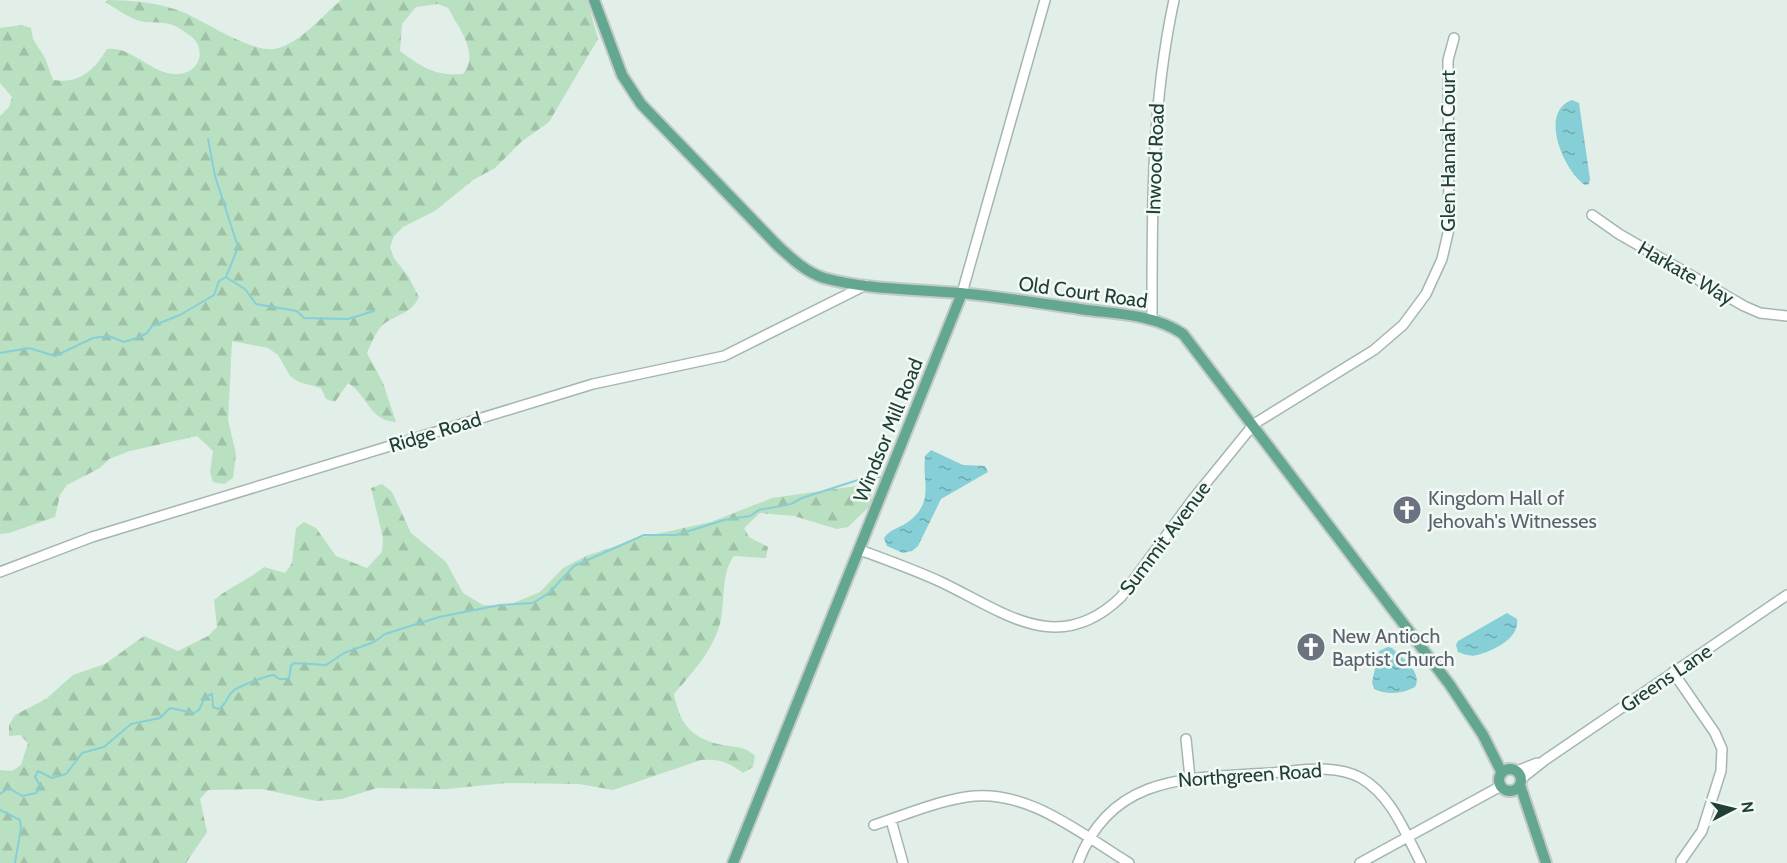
<svg xmlns="http://www.w3.org/2000/svg" width="1787" height="863" font-family="Cabin,sans-serif">
<defs>
<pattern id="forest-firs" width="22" height="20" patternUnits="userSpaceOnUse" patternTransform="scale(1.5)"><rect width="22" height="20" fill="#b9e0c1"/><path d="M5 1l3.5 6h-7zM16 11l3.5 6h-7z" fill="#9fc1a6"/></pattern>
<pattern id="water-ripples" width="26" height="14" patternUnits="userSpaceOnUse" patternTransform="scale(1.5)"><rect width="26" height="14" fill="#86cfd7"/><path d="M2 4q2-2 4 0t4 0M15 11q2-2 4 0t4 0" fill="none" stroke="#6da9af"/></pattern>
</defs>
<rect width="100%" height="100%" fill="#e2eee8"/>
<path fill="url(#forest-firs)" fill-rule="evenodd" d="M 108,0 C 134,0 161,3 185,13 C 207,23 251,52 274,49 C 299,45 322,16 341,0 L 587,0 L 598,39 L 549,122 L 521,142 L 495,168 L 473,180 L 435,211 L 403,227 L 394,236 L 390,247 L 394,258 L 408,276 L 419,297 C 412,313 398,314 385,323 C 376,330 372,342 367,353 L 383,383 L 396,422 C 370,421 368,396 348,383 L 335,402 L 326,399 L 321,388 L 299,382 L 290,376 L 278,355 L 268,348 L 232,341 L 228,420 L 236,454 L 233,478 L 224,484 L 213,482 L 210,472 L 213,451 L 197,436 L 130,451 L 109,459 L 100,468 L 67,485 L 60,495 L 55,517 L 9,533 L 0,534 L 0,116 L 9,107 L 12,97 L 0,83 L 0,28 L 21,25 L 31,28 L 33,39 L 45,58 L 53,80 C 79,84 94,71 107,49 C 135,46 156,81 184,73 C 203,68 205,45 189,35 C 183,31 176,25 169,24 C 159,21 148,24 137,20 C 126,16 115,8 105,2 ZM 438,4 L 448,8 C 459,28 480,54 463,74 C 435,76 423,68 400,51 L 402,24 L 416,7 Z
M 382,484 L 392,492 L 411,533 L 446,562 L 463,593 L 483,605 L 506,606 L 540,592 L 563,568 L 586,556 L 643,537 L 711,522 L 772,498 L 863,485 L 871,493 L 872,504 L 848,527 L 837,529 L 794,516 L 760,513 L 744,528 L 749,537 L 768,547 L 766,558 L 734,556 C 721,573 725,599 721,619 C 715,648 693,672 674,694 C 679,719 687,735 714,743 C 730,748 743,744 755,756 L 753,767 L 743,773 C 728,762 720,759 701,760 L 613,790 L 579,784 L 507,783 L 447,789 L 377,788 L 342,799 L 317,801 L 262,789 L 208,790 L 200,799 L 207,832 L 186,863 L 0,863 L 0,770 L 12,771 L 21,765 L 28,743 L 20,735 L 9,736 L 9,725 L 15,715 L 46,699 L 73,675 L 105,664 L 144,636 L 178,651 L 208,636 L 217,627 L 214,600 C 229,587 248,580 264,567 L 285,573 L 292,563 L 296,528 L 304,522 L 316,528 L 336,556 L 367,568 L 382,552 L 383,538 L 371,488 Z"/>
<path fill="url(#water-ripples)" d="M 1572,100 L 1579,103 L 1590,179 L 1589,184 L 1585,185 C 1564,171 1538,112 1572,100 Z
M 931,450 L 963,465 L 985,466 L 988,472 L 941,499 L 918,546 L 912,551 L 903,553 L 887,546 L 884,538 C 890,529 900,528 908,522 C 935,502 922,483 925,456 Z
M 1507,613 L 1517,619 C 1520,638 1493,651 1477,655 C 1471,657 1464,654 1458,652 L 1456,645 L 1458,641 Z
M 1388,647 L 1392,648 C 1402,658 1423,672 1415,687 C 1403,694 1386,695 1374,689 L 1372,682 L 1379,651 Z"/>
<g fill="none" stroke-linecap="round" stroke-linejoin="round">
<path stroke="#86cfd7" stroke-width="2" d="M 227,278 L 245,289 L 256,304 L 297,311 L 304,318 L 348,319 L 374,311
M 0,353 L 29,348 L 55,356 L 93,338 L 109,336 L 124,342 L 137,338 L 147,333 L 152,326 L 180,315 L 214,295 L 219,281 L 226,277 L 238,247 L 215,176 L 208,139
M 0,794 L 9,788 L 22,796 L 36,793 L 41,787 L 35,777 L 38,771 L 52,778 L 66,774 L 82,753 L 104,747 L 131,724 L 160,718 L 170,708 L 194,713 L 199,710 L 205,697 L 212,694 L 213,707 L 218,709 C 227,705 226,697 233,691 C 237,687 268,675 274,675 L 279,679 L 289,679 L 291,665 L 295,663 L 326,665 L 344,653 L 374,642 L 385,634 L 439,617 L 500,605 L 533,603 L 549,593 L 574,566 L 644,535 L 676,535 L 724,520 L 750,516 L 759,510 L 791,504 L 802,498 L 861,479 L 882,477
M 0,810 L 20,820 L 21,828 L 15,863"/>
<g stroke="#a4b6af" stroke-width="12">
<path id="minor" d="M 1592,215 L 1619,234 L 1744,306 L 1760,313 L 1787,316
M 962,293 L 1045,0
M 1152,319 C 1152,212 1151,106 1174,0
M 860,550 C 887,560 915,570 941,582 C 1004,612 1058,658 1121,597 L 1193,499 L 1254,424 L 1374,350 L 1403,325 L 1426,294 L 1442,259 L 1449,229 L 1448,60 L 1454,38
M 0,572 L 92,537 L 593,384 L 724,356 L 866,285
M 1673,672 L 1715,733 L 1722,749 L 1721,771 L 1702,831 L 1681,861
M 1186,739 L 1190,778
M 1517,771 L 1537,763
M 1521,779 L 1545,760 L 1787,595
M 891,820 L 903,863
M 874,825 C 904,815 935,802 966,797 C 1026,787 1081,834 1129,863
M 1078,863 C 1111,773 1191,778 1271,773 C 1300,771 1334,763 1361,778 C 1392,796 1405,833 1421,863
M 1360,863 L 1501,786"/>
</g>
<g stroke="#c1cac7" stroke-width="14">
<path id="major" d="M 594,0 L 622,75 L 641,104 L 776,244 C 790,257 805,272 824,278 C 868,290 916,289 960,293 C 1003,297 1045,304 1087,310 C 1120,314 1155,315 1183,334 L 1450,685 L 1483,735 L 1502,773
M1499 780a11 11 0 1 1 22 0a11 11 0 1 1-22 0Z
M 1520,785 L 1546,863
M 733,863 L 962,293"/>
</g>
<use href="#minor" stroke="#fff" stroke-width="9"/>
<use href="#major" stroke="#63a791" stroke-width="10"/>
</g>
<defs>
<g id="church-disc" transform="scale(1.5)"><circle r="9.5" fill="#6b7280" stroke="#f3faf6"/><path d="M-1.2-6h2.4v3.5h3.3v2.4h-3.3V6h-2.4V-.1h-3.3v-2.4h3.3Z" fill="#fff"/></g>
</defs>
<g fill-rule="evenodd">
<use href="#church-disc" x="1407" y="510"/>
<use href="#church-disc" x="1311" y="647"/>
</g>
<g text-anchor="middle" stroke-width="5" stroke-linejoin="round" paint-order="stroke">
<g font-size="20" fill="#204036" stroke="#f3faf6">
<text transform="translate(1448 151) rotate(-90)" y="7">Glen Hannah Court</text>
<text transform="translate(1155 159) rotate(-88)" y="7">Inwood Road</text>
<text transform="translate(1686 273) rotate(30)" y="7">Harkate Way</text>
<text transform="translate(1083 292) rotate(8)" y="7">Old Court Road</text>
<text transform="translate(888 430) rotate(-68)" y="7">Windsor Mill Road</text>
<text transform="translate(435 432) rotate(-17)" y="7">Ridge Road</text>
<text transform="translate(1165 538) rotate(-53)" y="7">Summit Avenue</text>
<text transform="translate(1666 678) rotate(-34)" y="7">Greens Lane</text>
<text transform="translate(1250 775) rotate(-4)" y="7">Northgreen Road</text>
</g>
<g font-size="20" fill="#5b616d" stroke="#f3faf6" text-anchor="start">
<text x="1428" y="505">Kingdom Hall of<tspan x="1428" dy="23">Jehovah's Witnesses</tspan></text>
<text x="1332" y="643">New Antioch<tspan x="1332" dy="23">Baptist Church</tspan></text>
</g>
</g>
<g transform="translate(1733 809) rotate(83)" stroke="#f3faf6" stroke-width="4.5" paint-order="stroke">
<path d="M0-4.5L10 22L0 15L-10 22Z" fill="#204036"/>
<text y="-9" font-size="16" font-weight="bold" text-anchor="middle" fill="#204036">N</text>
</g>
</svg>
